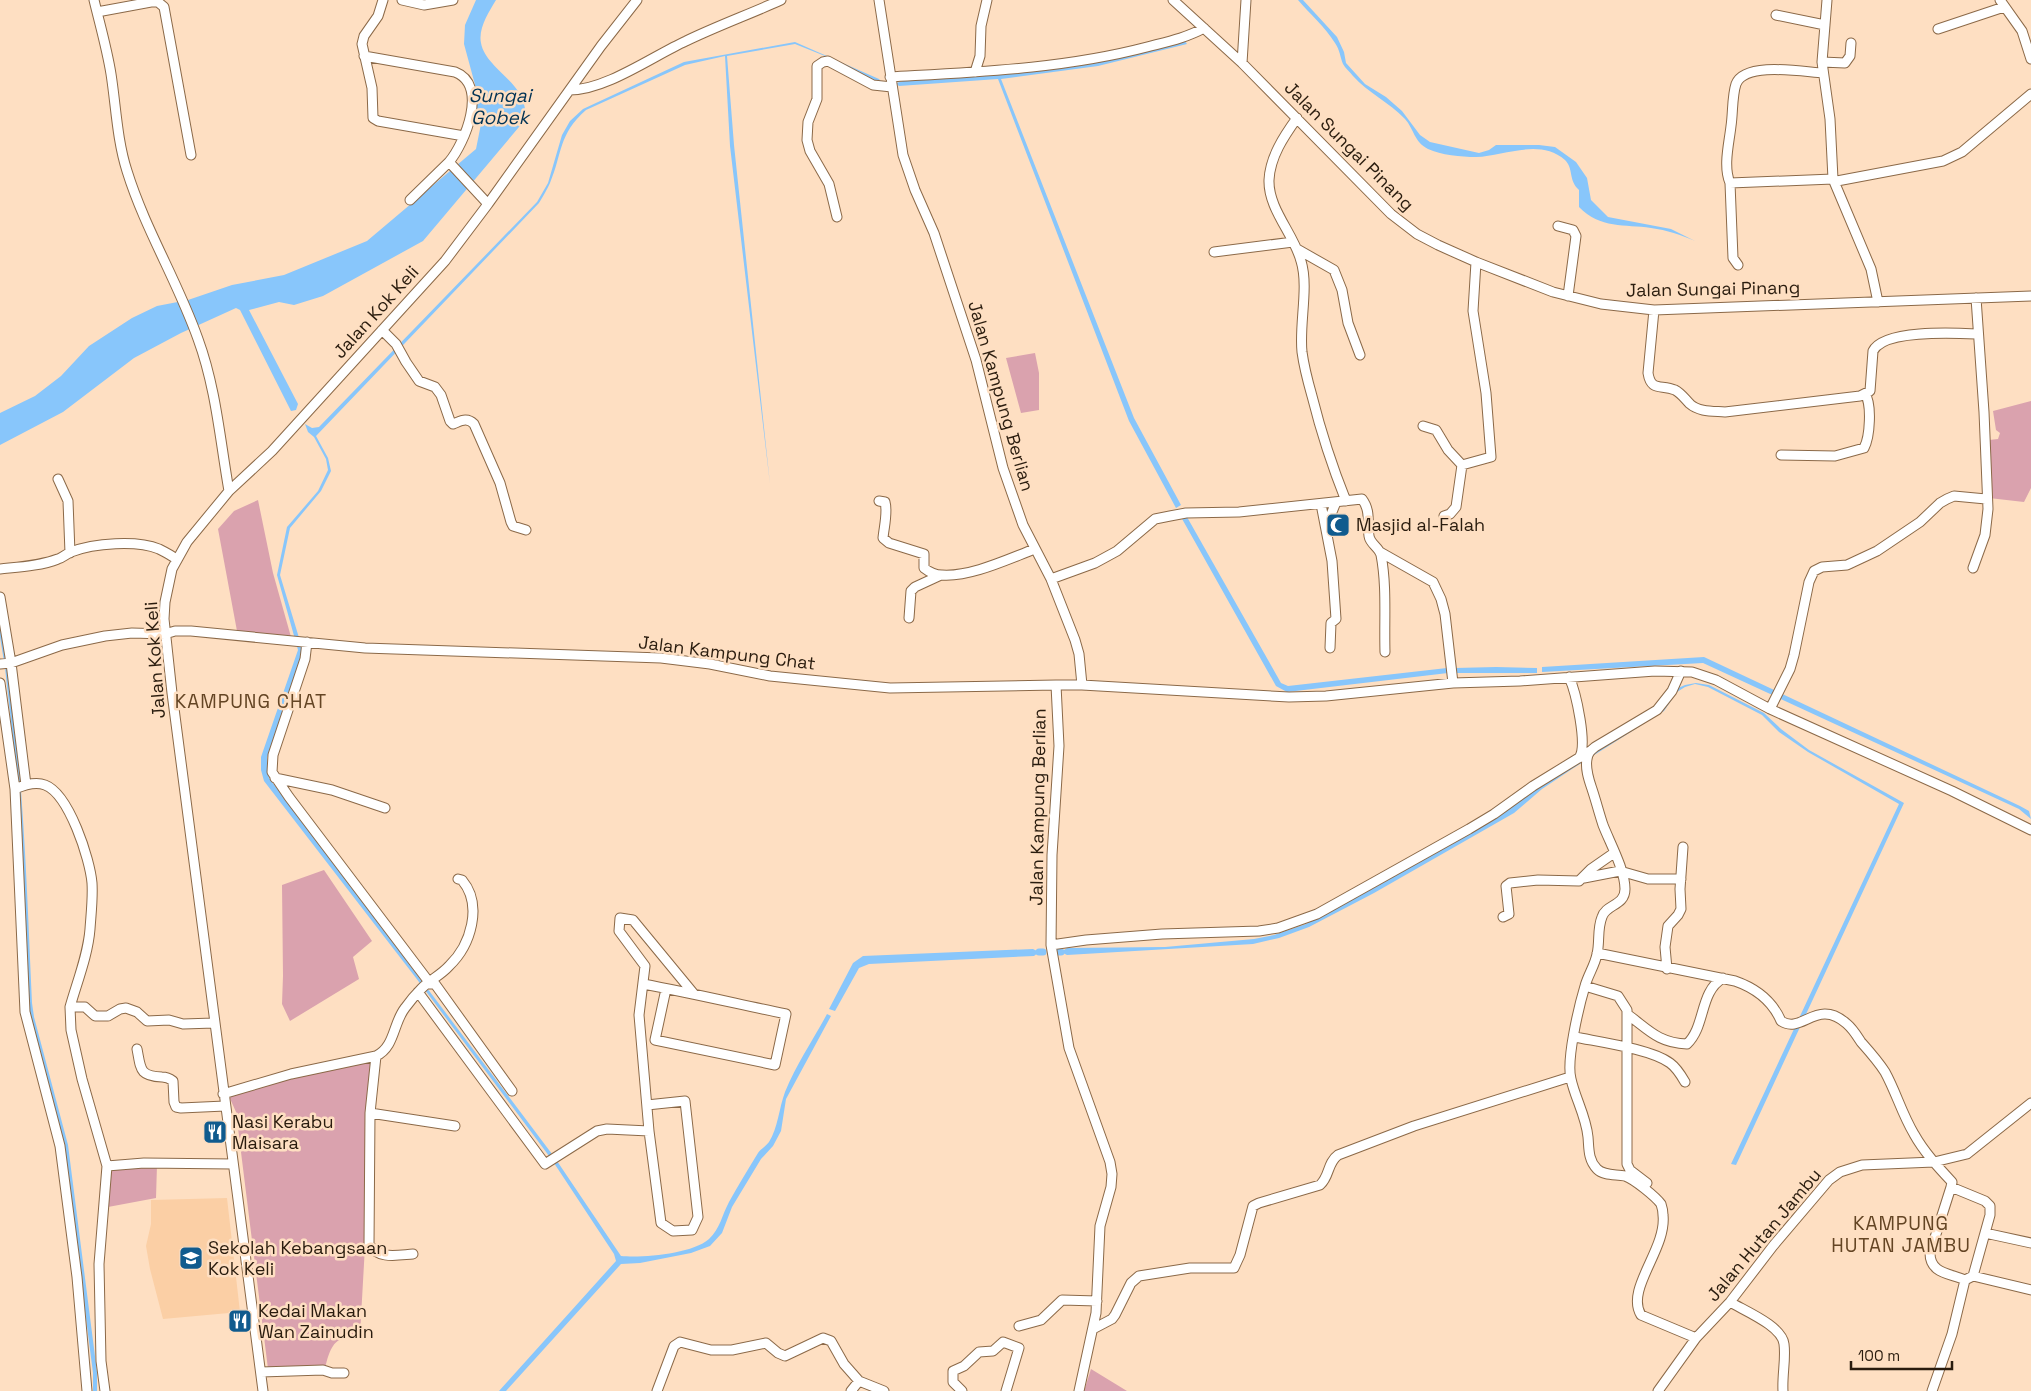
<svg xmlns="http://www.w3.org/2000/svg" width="2031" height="1391" font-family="'Space Grotesk',sans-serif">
<rect width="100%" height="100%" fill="#fedfc2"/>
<path fill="#fbcfa5" d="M 227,1198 L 240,1312 L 163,1319 L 150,1269 L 146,1246 L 151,1224 L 151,1200 Z"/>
<path fill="#daa2ae" d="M 1035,353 L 1039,373 L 1039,410 L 1021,413 L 1006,358 Z
M 2031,401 L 2031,488 L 2024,502 L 1989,498 L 1989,440 L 1998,439 L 2000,433 L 1996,430 L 1993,411 Z
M 258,500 L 273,573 L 291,637 L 237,631 L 218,529 L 234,511 Z
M 324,870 L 372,941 L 353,957 L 359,979 L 290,1021 L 282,1004 L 283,976 L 282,885 Z
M 366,1060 L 372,1064 L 365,1133 L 365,1246 L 360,1335 C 354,1339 350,1337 344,1338 C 331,1341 328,1357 325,1368 L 268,1369 L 236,1112 L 228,1094 Z
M 157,1165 L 156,1198 L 108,1207 L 110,1171 L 115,1168 Z
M 1091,1369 L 1127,1391 L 1084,1391 Z"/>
<path fill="#88c6fb" d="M 476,0 L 496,0 C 489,12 478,28 481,43 C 486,71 533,85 524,121 L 423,241 L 323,296 L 294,305 L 279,302 L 249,310 L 298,404 L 296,410 L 291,411 L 240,310 L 236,308 L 181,333 L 134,358 L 63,412 L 0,445 L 0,413 L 35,396 L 61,376 L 89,346 L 132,318 L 157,306 L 188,300 L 232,285 L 284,275 L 367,241 L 476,149 L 482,119 L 477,115 L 477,92 L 464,44 L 465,25 Z
M 1298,0 L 1303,0 L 1337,37 L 1344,52 L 1346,63 L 1356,74 L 1365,84 L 1386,97 L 1402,111 L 1420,135 L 1430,142 L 1479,153 L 1489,150 L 1496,145 L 1539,145 L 1555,147 L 1576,162 L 1587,178 L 1591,200 L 1608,217 L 1671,229 L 1695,241 C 1681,235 1667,230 1651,228 C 1625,224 1600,229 1579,207 L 1579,190 C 1568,180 1574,169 1565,160 C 1539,138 1505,156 1476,157 C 1461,157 1441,155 1428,149 C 1414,142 1414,129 1405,119 C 1389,102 1368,93 1353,76 C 1350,72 1345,68 1343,64 C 1340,57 1340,50 1335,43 C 1325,27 1310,14 1298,0 Z
M 1184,40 L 1187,44 L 1098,66 L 1001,79 L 1134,418 L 1181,505 L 1176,508 L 1129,421 L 998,79 L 899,86 L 896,83 L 907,80 L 997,74 Z
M 795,42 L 879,79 L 882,83 L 878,84 L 825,56 L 795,44 L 727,56 L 734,145 L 770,484 L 730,146 L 725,56 L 685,65 L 586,110 C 558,135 563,152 550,183 C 547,190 543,196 539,203 L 316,436 L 328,458 L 331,471 L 321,491 L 290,528 L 280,575 L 303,651 L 267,758 L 269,778 L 555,1158 L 621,1256 C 643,1258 692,1254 709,1239 C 720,1229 722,1215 729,1202 C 738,1186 748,1169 758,1153 C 761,1149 766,1146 769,1142 C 778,1128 779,1108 785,1092 C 796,1065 813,1040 827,1014 L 831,1016 L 786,1099 L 781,1131 L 773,1146 L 761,1159 L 732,1207 L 722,1233 L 710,1246 L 691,1253 L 640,1263 L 621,1264 L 506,1391 L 499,1391 L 616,1261 L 614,1254 L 552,1160 L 416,978 L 264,781 L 261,770 L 261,757 L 298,650 L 277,575 L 287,527 L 318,491 L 328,470 L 326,459 L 314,437 L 308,432 L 305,424 L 312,428 L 319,427 L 537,202 L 548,183 L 562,135 L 570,121 L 583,109 L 684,62 Z
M 1181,517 L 1187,517 L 1281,683 L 1288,686 L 1447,668 L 1448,673 L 1287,692 L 1276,686 Z
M 0,618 C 23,746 26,873 32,1003 L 34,1017 L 68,1145 L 97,1372 L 97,1391 L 93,1391 L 93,1373 L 64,1147 L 32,1026 L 27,1002 L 19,794 L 5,668 L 0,637 Z
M 1704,657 L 2020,806 L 2029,811 L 2031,819 L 2019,809 L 1703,663 L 1542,672 L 1542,667 Z
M 1496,667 L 1537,668 L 1537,673 L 1455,673 L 1455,668 Z
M 1696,683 L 1709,685 L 1764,713 L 1781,729 L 1809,750 L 1904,803 L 1736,1165 L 1731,1164 L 1899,804 L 1808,752 L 1779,732 L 1762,715 L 1708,687 L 1695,684 L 1685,687 L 1677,692 L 1664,711 L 1572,769 L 1542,789 L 1514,813 L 1374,893 L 1309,927 L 1279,938 L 1253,944 L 1067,955 L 1061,952 L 1067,948 L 1165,947 L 1254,939 L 1274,935 L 1306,924 L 1507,810 L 1538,785 L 1641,724 L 1676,689 L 1685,685 Z
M 1033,949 L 1039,952 L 1034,956 L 869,964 L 859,968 L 835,1011 L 829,1009 L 853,963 L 863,956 Z"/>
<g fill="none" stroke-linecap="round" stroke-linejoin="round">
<path stroke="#88c6fb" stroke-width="7" d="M 1039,952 L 1043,952
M 1056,952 L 1061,952"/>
<g stroke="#8b6948" stroke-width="11">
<path id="minor" d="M 94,0 C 100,25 107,49 111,74 C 116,106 117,140 127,171 C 145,229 178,282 198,339 C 216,388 220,440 229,491
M 383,0 L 378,16 L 364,36 L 362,44 L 372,88 L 373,118 L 378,121 L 464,136
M 402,0 L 424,5 L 453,0
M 879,0 L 903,155 L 915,190 L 934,233 L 976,360 L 1003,468 L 1023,525 L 1051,579 L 1075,640 L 1079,654 L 1082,685 L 1056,685 L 1059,746 L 1052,855 L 1051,945 L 1069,1048 L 1110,1162 L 1112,1174 L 1111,1187 L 1100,1226 L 1096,1313 L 1079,1391
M 1173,0 L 1242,63 L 1391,214 L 1417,234 L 1438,245 L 1476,262 L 1553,292 L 1601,304 L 1654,310 L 2031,296
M 1827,0 L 1822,62 L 1830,119 L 1833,179 L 1871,269 L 1878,302
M 2000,0 L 2022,31 L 2031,59
M 97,12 L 151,2 L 158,2 L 164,7 L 191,155
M 1776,15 L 1825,25
M 1938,29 L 2004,7
M 364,56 L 455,72 C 489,85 465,143 449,162 L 488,204
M 1822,62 L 1845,63 L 1850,56 L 1851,43
M 1242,63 L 1246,0
M 975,72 L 980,56 L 981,26 L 987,0
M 890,77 C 976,72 1063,69 1147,47 C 1166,42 1186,38 1204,28
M 570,90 C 606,90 653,56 686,41 C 717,26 750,14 781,0
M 1297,118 C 1284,136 1270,157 1269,180 C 1268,209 1294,234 1301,261 C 1309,287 1299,324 1302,352 C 1304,367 1308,382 1312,396 C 1321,432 1332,466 1346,501
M 1730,183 L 1833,179 L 1837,181 L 1943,161 L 1962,152 L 2031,94
M 410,200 L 449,162
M 837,217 L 829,184 L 810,151 L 807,140 L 808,122 L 817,99 L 817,66 L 823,62 L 828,61 L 873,85 L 892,87
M 1558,226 L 1573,230 L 1576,236 L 1568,296
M 1297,249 L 1334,270 L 1342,290 L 1348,323 L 1360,355
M 1214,252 L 1293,242
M 1738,265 L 1733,258 L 1730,183 C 1723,166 1729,144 1731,126 C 1733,113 1732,96 1736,84 C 1745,61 1804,72 1823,73
M 1654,310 L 1648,373 C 1651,392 1661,384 1675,390 C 1681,393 1685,399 1690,404 C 1699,412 1713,411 1725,412 L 1860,396 L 1870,391 L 1873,351 C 1884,329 1956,333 1978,334
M 382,330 L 396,344 L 406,362 L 419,381 L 435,387 L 441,395 L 450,421 L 453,424 C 461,421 467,417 474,424 L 500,483 L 511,522 L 513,526 L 526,530
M 1423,426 L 1436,430 L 1448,450 L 1462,465 L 1456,507 L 1450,514 L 1444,516
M 1781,455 L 1835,456 L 1864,448 C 1870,437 1872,404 1865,394
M 1462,465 L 1491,457 L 1486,393 L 1473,311 L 1476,262
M 58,479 L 68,501 L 70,553
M 879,501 L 885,502 C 888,512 884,527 883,538 L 889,543 L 924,554 L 924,568 C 929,572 935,575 942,575 C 971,577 1008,559 1035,549
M 1321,504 L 1332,561 L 1336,619 L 1331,623 L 1330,648
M 1326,527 L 1336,502
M 1380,552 L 1433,582 L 1441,599 L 1445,614 L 1453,683
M 1973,568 L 1985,535 L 1988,509 L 1984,412 L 1976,298
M 0,569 C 19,567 40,566 58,559 C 62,558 66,554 71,552 C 94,543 137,540 159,549 C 165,552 171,555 176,559
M 1051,579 L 1095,563 L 1117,551 L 1155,519 L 1170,516 L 1186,513 L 1239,512 L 1362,499 C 1371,511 1367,522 1369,536 C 1370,544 1379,547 1381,555 C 1387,586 1384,620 1385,652
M 0,597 L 11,663 L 26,785
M 909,618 L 911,591 L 915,587 L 941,575
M 307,642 L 305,659 L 273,755 L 272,772 L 289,797 L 429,982
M 0,664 L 11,663 L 62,645 L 105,636 L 132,633 L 165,634 L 175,631 L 191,631 L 365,648 L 661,658 L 710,664 L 770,676 L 890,688 L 1056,685
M 1681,671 L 1672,691 L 1657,710 L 1595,747 C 1590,751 1588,753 1587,759 C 1585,769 1589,780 1592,789 C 1596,801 1599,813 1603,825 C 1610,843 1625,870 1625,889 C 1625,906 1606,904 1602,917 C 1597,929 1600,942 1597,954 C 1595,965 1588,975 1585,986 C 1579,1006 1566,1060 1571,1079 C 1575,1098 1586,1116 1588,1137 C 1589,1148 1588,1160 1597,1169 C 1604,1176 1616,1174 1625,1176 C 1634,1179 1656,1197 1661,1204 C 1662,1207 1663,1212 1663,1215 C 1667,1249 1625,1289 1641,1315 L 1696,1338
M 1569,677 C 1576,692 1588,746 1579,758
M 0,683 L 15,789 L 25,1012 L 60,1146 L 77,1277 L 87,1391
M 1082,685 L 1289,697 L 1326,696 L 1453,683 L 1520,681 L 1655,671 L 1692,672 L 1716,680 L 1770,709 L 1952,791 L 2031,830
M 1770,709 L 1790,669 L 1794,655 L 1809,582 L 1814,571 L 1822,567 L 1847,565 L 1877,551 L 1920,522 L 1940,503 L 1947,499 L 1954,496 L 1986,499
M 275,778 L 332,790 L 385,808
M 15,789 C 24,785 35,781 45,785 C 69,794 90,859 92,883 C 93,898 91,914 90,929 C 88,955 77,982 70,1007 L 71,1030 L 82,1079 L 107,1166 L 99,1264 L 101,1361 L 105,1391
M 1584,878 L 1620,871 L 1648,879 L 1681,879
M 1503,917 L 1509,914 L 1506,886 L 1510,883 L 1538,880 L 1579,881 L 1591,869 L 1614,853
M 1051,945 L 1086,940 L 1162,934 L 1259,931 L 1278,928 L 1317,914 L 1469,829 L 1494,814 L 1533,786 L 1590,751
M 1597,953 L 1735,981 C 1755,988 1772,1000 1781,1021 C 1802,1035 1817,997 1847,1024 C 1853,1029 1857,1036 1861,1042 C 1869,1051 1878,1061 1885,1072 C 1896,1092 1902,1114 1914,1134 C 1924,1152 1938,1167 1952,1182 L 1951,1187 L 1985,1201 L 1990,1206 L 1990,1215 L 1973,1276 L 2031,1290
M 1667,969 L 1665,947 L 1668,926 L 1678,915 L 1681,909 L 1680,889 L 1683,847
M 427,984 L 435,984 L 512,1091
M 643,984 C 691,993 738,1004 786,1014 L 775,1065 L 655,1040 L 666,989
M 1585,986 L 1618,996 L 1627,1010 L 1627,1164 L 1630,1170 L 1647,1183
M 418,992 L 545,1164 L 597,1131 L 607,1129 L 649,1131 L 639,1015 L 645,966 L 619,931 L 620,918 L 633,920 L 694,994
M 70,1007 L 85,1007 L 95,1016 L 108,1016 L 120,1009 L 126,1008 L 137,1012 L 147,1021 L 169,1020 L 183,1024 L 214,1023
M 1627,1014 C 1648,1029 1658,1043 1687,1044 C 1706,1026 1699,992 1723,978
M 1575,1037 C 1599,1042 1651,1049 1670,1063 C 1677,1068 1681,1075 1685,1082
M 137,1049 C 141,1069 139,1076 162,1077 C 167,1077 169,1078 173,1081 L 174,1102 L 176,1107 L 181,1108 L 225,1106
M 376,1056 L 370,1113 L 369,1244 C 378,1260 398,1255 413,1254
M 223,1094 L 291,1074 L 376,1056 C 395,1047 393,1023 405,1008 C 410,1001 416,994 422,988 C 430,980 441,975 449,966 C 471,945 483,905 462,880 L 458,879
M 647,1105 L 685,1101 L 698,1217 L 692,1230 L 673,1231 L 661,1223 L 649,1131
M 370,1113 L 455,1126
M 107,1166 L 144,1163 L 233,1164
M 1951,1187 L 1930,1253 C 1930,1273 1948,1273 1965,1280 L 1973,1276
M 1985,1233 L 2031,1243
M 1730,1302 C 1745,1311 1782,1326 1784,1344 C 1786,1359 1782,1375 1783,1391
M 1019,1326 L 1041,1320 L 1062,1300 L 1097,1301
M 1093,1329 L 1112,1319 L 1115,1315 L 1131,1283 L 1139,1276 L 1190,1268 L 1234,1268 L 1240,1255 L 1253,1206 L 1259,1203 L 1320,1185 C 1330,1176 1327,1163 1338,1155 L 1414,1126 L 1570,1077
M 261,1372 L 323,1370 L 332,1373 L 344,1373
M 263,1391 L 172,693 L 164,619 L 165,602 L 172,569 L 187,542 L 229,491 L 272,451 L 445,261 L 488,204 L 601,46 L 637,0
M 657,1391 L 674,1346 L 680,1342 L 711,1350 L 732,1350 L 766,1343 L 778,1353 L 785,1356 L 823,1338 L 831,1341 L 844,1364 L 859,1381 L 884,1391
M 851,1391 L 859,1381
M 962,1391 L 953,1382 L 953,1371 L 964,1366 L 979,1352 L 993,1351 L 1003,1342 L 1019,1348 L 1006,1391
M 1658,1391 L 1696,1338 L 1730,1302 L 1773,1246 L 1829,1180 L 1840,1172 L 1862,1165 L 1934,1162 L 1967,1154 L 2031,1103
M 1932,1391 L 1952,1334 L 1965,1280"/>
</g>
<use href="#minor" stroke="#fff" stroke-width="9"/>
</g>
<defs>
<g id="mosque-square" transform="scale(1.25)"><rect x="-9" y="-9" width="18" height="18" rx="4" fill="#105b8e" stroke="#fedfc2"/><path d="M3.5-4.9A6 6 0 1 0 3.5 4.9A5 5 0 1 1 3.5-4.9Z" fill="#fff"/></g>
<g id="restaurant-square" transform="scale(1.25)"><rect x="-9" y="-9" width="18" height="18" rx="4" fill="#105b8e" stroke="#fedfc2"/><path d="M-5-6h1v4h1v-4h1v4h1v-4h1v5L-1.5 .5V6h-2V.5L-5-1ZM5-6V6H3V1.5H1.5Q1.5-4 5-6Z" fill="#fff"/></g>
<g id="school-square" transform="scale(1.25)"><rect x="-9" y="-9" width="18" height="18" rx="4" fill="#105b8e" stroke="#fedfc2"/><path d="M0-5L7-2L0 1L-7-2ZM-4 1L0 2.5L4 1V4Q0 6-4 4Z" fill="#fff"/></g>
</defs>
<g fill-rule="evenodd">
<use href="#mosque-square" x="1338" y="525"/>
<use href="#restaurant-square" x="215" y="1132"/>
<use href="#school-square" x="191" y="1258"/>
<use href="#restaurant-square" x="240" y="1321"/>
</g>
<g text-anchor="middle" stroke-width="5" stroke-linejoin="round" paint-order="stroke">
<g font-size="18" fill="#2a1c0e" stroke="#fedfc2">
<text transform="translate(1349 146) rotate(45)" y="6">Jalan Sungai Pinang</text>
<text transform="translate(1713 289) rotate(-1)" y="6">Jalan Sungai Pinang</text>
<text transform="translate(376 312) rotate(-48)" y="6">Jalan Kok Keli</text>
<text transform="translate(1001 396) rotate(74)" y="6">Jalan Kampung Berlian</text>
<text transform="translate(727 653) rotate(7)" y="6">Jalan Kampung Chat</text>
<text transform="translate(155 660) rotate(-94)" y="6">Jalan Kok Keli</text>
<text transform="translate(1038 807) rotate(-89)" y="6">Jalan Kampung Berlian</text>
<text transform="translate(1764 1235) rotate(-50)" y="6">Jalan Hutan Jambu</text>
</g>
<g font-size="18" fill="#2a1c0e" stroke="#fedfc2" text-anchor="start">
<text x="1356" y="531">Masjid al-Falah</text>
<text x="232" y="1128">Nasi Kerabu<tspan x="232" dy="21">Maisara</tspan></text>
<text x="208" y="1254">Sekolah Kebangsaan<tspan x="208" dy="21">Kok Keli</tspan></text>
<text x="258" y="1317">Kedai Makan<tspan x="258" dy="21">Wan Zainudin</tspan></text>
</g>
<g font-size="19" font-style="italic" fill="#023355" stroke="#fedfc2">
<text x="500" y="102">Sungai<tspan x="500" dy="22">Gobek</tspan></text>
</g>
<g font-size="19" letter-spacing="1" fill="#644524" stroke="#fedfc2">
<text x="251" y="708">KAMPUNG CHAT</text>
<text x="1901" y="1230">KAMPUNG<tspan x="1901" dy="22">HUTAN JAMBU</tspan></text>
</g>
</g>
<path d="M1851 1361v8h101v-8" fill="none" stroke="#2a1c0e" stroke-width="2.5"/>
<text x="1858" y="1361" font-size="15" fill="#2a1c0e" stroke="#fedfc2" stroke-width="4" paint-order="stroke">100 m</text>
</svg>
